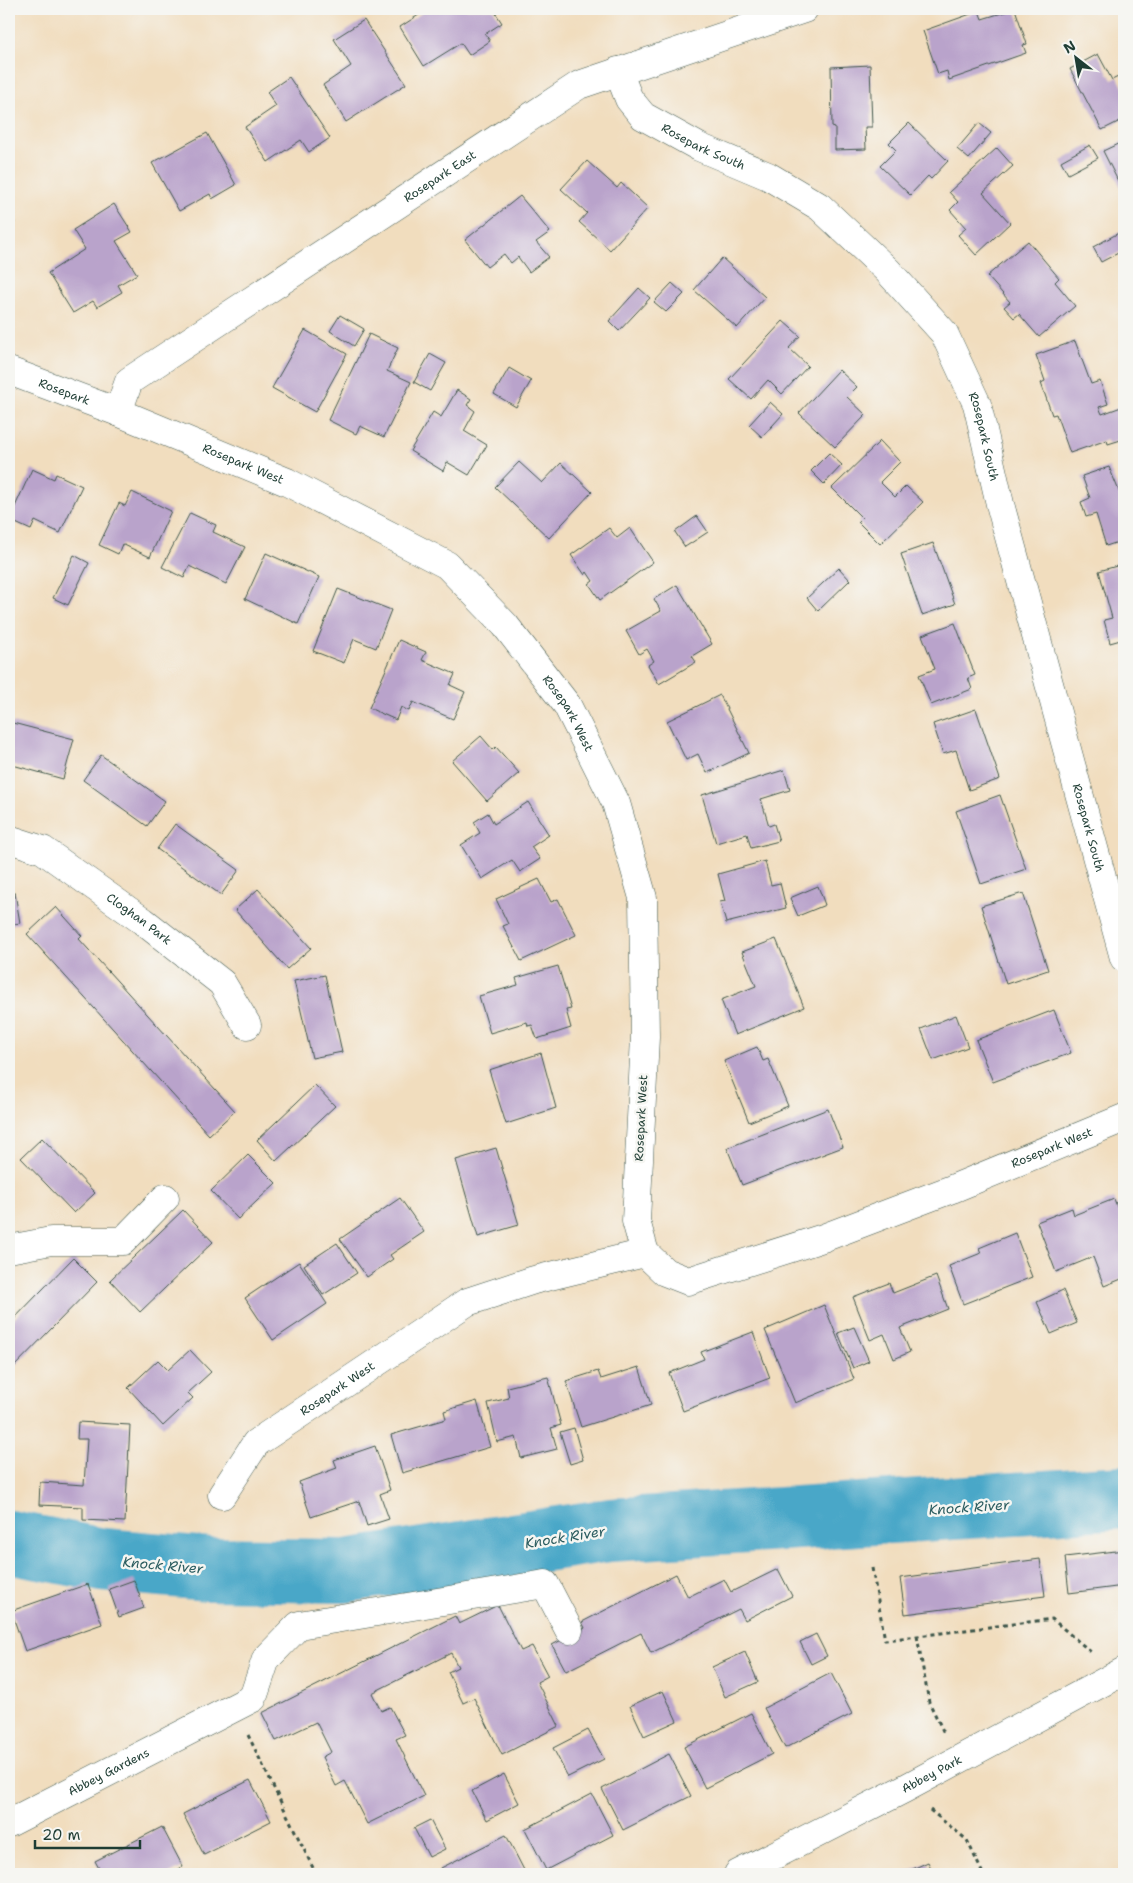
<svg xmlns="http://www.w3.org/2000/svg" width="1133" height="1883" font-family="'Shantell Sans',sans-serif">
<rect width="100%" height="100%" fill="#f6f6f2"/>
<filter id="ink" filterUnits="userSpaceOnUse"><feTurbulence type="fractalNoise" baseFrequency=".02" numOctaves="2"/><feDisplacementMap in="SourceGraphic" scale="10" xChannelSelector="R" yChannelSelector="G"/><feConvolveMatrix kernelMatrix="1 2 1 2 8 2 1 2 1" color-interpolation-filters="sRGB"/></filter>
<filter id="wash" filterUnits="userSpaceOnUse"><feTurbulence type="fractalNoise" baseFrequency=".0096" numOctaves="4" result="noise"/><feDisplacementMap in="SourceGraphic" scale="20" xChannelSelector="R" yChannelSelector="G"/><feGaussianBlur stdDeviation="1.12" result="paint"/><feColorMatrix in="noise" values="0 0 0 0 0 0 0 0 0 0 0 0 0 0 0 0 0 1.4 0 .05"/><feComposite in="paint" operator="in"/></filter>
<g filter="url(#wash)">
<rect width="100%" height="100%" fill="#f1ddbe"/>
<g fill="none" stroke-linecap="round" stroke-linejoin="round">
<path stroke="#49a7c8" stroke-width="64" d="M 9,1542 L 103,1560 L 209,1569 L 345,1571 L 610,1530 L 1124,1497"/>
</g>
<g id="blocks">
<path fill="#b9a3cb" d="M 428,9 L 493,9 L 502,23 L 485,34 L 490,41 L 469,55 L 461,43 L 424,66 L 400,27 Z
M 1015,9 L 1027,44 L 1023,45 L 1026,53 L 949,80 L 947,71 L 938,74 L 923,31 L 979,11 L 982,19 Z
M 364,20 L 406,84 L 346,122 L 323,85 L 351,66 L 334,39 Z
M 1098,54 L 1112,80 L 1118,77 L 1124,89 L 1124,119 L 1102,130 L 1070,69 Z
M 870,65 L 872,127 L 865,127 L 866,149 L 835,150 L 835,128 L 832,127 L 831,67 Z
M 289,77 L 330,138 L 309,152 L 301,140 L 268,162 L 245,127 L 276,106 L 267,92 Z
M 909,123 L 948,161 L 931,179 L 928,176 L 910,195 L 880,166 L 896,150 L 889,143 Z
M 979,123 L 991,133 L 969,159 L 957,149 Z
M 207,133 L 236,185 L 212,199 L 210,194 L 179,211 L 152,163 Z
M 1124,141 L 1124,193 L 1103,151 Z
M 1090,145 L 1098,158 L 1068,174 L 1061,161 Z
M 997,148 L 1013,166 L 983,193 L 1010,223 L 976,255 L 958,235 L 966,228 L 950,210 L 958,202 L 949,192 Z
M 587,161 L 617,188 L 621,183 L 648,208 L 610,250 L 579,222 L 587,213 L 561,189 Z
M 520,196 L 550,232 L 536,242 L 549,257 L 529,272 L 518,257 L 511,263 L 504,254 L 487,267 L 465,240 Z
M 114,204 L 132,232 L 116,241 L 137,274 L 118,285 L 122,292 L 97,307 L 93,301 L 73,313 L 48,273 L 85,249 L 73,230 Z
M 9,213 L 15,223 L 9,227 Z
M 1124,230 L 1124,250 L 1101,262 L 1093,247 Z
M 1028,241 L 1059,278 L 1055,282 L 1075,306 L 1039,337 L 1019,314 L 1014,318 L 1004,307 L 1010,302 L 987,276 Z
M 722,258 L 765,297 L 737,328 L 694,290 Z
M 672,283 L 684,294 L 666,312 L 654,302 Z
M 639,288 L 650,298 L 619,331 L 609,321 Z
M 340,315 L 364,329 L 354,346 L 330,331 Z
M 783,321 L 800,336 L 789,348 L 808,366 L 782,394 L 768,380 L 751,399 L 729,379 Z
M 305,330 L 347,354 L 315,412 L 272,388 Z
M 369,334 L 398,348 L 387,371 L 411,382 L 384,437 L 360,426 L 356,434 L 328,420 Z
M 1075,341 L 1091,384 L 1100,381 L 1108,404 L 1099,407 L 1102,414 L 1124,406 L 1124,439 L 1108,444 L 1107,440 L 1070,453 L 1056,414 L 1052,415 L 1041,383 L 1045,381 L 1036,355 Z
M 430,354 L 446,363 L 430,391 L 414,382 Z
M 509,368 L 531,381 L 516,407 L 494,394 Z
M 839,370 L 857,387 L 847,397 L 866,415 L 835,447 L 799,413 Z
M 457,390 L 471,399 L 467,405 L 475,411 L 464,431 L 487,445 L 469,475 L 447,462 L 443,471 L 410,451 L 433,412 L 441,417 Z
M 770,402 L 783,414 L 762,437 L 749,425 Z
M 880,441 L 900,462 L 880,482 L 895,497 L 906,486 L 923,502 L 880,544 L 858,522 L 862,518 L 832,488 Z
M 829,453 L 842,465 L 824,484 L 811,471 Z
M 519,462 L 542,483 L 561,463 L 592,492 L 549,538 L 495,487 Z
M 1109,467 L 1124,503 L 1124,540 L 1106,546 L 1096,514 L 1086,517 L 1081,502 L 1090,498 L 1082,476 Z
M 32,469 L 54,479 L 56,474 L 82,486 L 60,533 L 35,521 L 31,530 L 9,520 Z
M 132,492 L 171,511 L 150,557 L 122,544 L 118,554 L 99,545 L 119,503 L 125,506 Z
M 190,513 L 216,525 L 213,532 L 245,547 L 226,584 L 189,566 L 184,578 L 162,567 Z
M 697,516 L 708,532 L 685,547 L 675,532 Z
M 609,528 L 617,538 L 630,528 L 653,562 L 600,600 L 589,584 L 593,581 L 587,572 L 585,575 L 571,555 Z
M 933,543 L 955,604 L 922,615 L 901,554 Z
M 266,553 L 319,577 L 298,624 L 245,599 Z
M 74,555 L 89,563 L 68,605 L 53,598 Z
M 1124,564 L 1124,639 L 1110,643 L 1104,620 L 1112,618 L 1099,571 Z
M 839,568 L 850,580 L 818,611 L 807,598 Z
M 677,585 L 712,644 L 692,656 L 696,662 L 659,684 L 648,665 L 654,661 L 647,649 L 639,654 L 626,631 L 661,611 L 654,599 Z
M 338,589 L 391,610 L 376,648 L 354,639 L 344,663 L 313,651 Z
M 955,623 L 975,675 L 968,678 L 972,689 L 931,705 L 919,675 L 935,669 L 922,635 Z
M 399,640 L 426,652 L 422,660 L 455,674 L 450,685 L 465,692 L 453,719 L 413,702 L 409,711 L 401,707 L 396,720 L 369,708 Z
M 720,695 L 749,753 L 707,773 L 698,754 L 686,760 L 667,721 Z
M 976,709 L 1000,779 L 969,790 L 956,750 L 943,754 L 933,724 Z
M 9,722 L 74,739 L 63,779 L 9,764 Z
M 481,736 L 493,750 L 496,747 L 519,773 L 487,801 L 452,761 Z
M 101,755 L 165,801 L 147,826 L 83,780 Z
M 784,770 L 790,790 L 761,799 L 769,826 L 774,824 L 779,841 L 751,848 L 747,834 L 716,843 L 702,795 Z
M 1000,795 L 1026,869 L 981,884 L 956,811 Z
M 528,802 L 549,835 L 531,847 L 540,859 L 520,872 L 512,860 L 482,879 L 461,845 L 480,833 L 474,822 L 488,813 L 494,824 Z
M 175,824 L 239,870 L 221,895 L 157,849 Z
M 765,861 L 771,885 L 780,883 L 786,908 L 726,923 L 720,902 L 725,901 L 718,874 Z
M 539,879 L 551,902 L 558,899 L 576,935 L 521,961 L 503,926 L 508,924 L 496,899 Z
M 818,886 L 825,905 L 798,916 L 790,898 Z
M 258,889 L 311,948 L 287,969 L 235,910 Z
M 15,893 L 20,923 L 9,925 L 9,894 Z
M 1023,893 L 1048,970 L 1006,984 L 981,906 Z
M 56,907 L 82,936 L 79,939 L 235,1111 L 209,1135 L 27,934 Z
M 776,939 L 804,1007 L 735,1035 L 721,1000 L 756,986 L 742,952 Z
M 558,966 L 571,1009 L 566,1010 L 571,1028 L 537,1039 L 532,1025 L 528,1026 L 527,1022 L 490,1033 L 479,996 L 518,985 L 516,978 Z
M 325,975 L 342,1052 L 312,1058 L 294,981 Z
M 1054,1010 L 1071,1053 L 993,1082 L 976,1040 Z
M 956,1015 L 968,1047 L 933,1060 L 921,1029 Z
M 757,1047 L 763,1061 L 768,1059 L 788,1106 L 749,1122 L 724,1061 Z
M 541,1053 L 556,1108 L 506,1124 L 489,1070 Z
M 315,1085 L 335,1106 L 276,1161 L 257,1140 Z
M 828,1109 L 843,1147 L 742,1185 L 727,1148 Z
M 42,1138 L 95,1193 L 74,1213 L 21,1158 Z
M 496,1148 L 519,1225 L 478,1237 L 456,1160 Z
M 248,1155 L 276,1183 L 238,1219 L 211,1191 Z
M 400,1198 L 424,1232 L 390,1255 L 393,1259 L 367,1277 L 340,1239 Z
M 1114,1199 L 1124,1224 L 1124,1278 L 1104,1286 L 1093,1257 L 1056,1272 L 1037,1222 L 1072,1208 L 1074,1215 Z
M 183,1210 L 213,1242 L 140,1312 L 110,1280 Z
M 1015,1233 L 1032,1277 L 963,1304 L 949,1266 L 981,1253 L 979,1248 Z
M 337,1243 L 357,1273 L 323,1295 L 304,1265 Z
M 73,1258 L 97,1282 L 9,1372 L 9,1324 Z
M 299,1262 L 327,1304 L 273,1340 L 245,1298 Z
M 936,1276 L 948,1309 L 900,1328 L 910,1352 L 894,1359 L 884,1334 L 870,1340 L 853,1297 L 889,1283 L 893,1293 Z
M 1063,1290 L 1077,1323 L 1051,1334 L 1037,1302 Z
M 824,1305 L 854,1379 L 795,1403 L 765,1330 Z
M 854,1327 L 869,1361 L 853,1368 L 838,1333 Z
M 753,1332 L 770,1378 L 683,1411 L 669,1373 L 704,1359 L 701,1352 Z
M 190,1350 L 211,1372 L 188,1393 L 193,1398 L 163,1426 L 128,1388 L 158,1360 L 168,1370 Z
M 639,1367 L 651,1405 L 581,1427 L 566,1381 L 598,1371 L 601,1379 Z
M 548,1377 L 561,1425 L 551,1428 L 557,1449 L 521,1458 L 516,1437 L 497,1442 L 488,1403 L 509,1398 L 507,1387 Z
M 477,1401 L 490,1447 L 402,1473 L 391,1435 L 446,1419 L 444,1411 Z
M 78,1422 L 130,1425 L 125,1522 L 83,1520 L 83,1507 L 39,1505 L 40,1482 L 84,1485 L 87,1439 L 77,1439 Z
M 574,1428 L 583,1460 L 570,1464 L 560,1432 Z
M 375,1446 L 390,1490 L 380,1494 L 389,1519 L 367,1526 L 359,1501 L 311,1517 L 299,1482 L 337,1468 L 334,1460 Z
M 1124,1550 L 1124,1586 L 1069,1593 L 1065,1557 Z
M 1040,1559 L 1045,1596 L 905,1614 L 900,1578 Z
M 778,1569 L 792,1596 L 745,1620 L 739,1609 L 651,1653 L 641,1633 L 566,1671 L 552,1645 L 585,1628 L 582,1622 L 676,1574 L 688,1597 L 724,1579 L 731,1592 Z
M 134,1580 L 144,1608 L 119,1617 L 109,1589 Z
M 88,1584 L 102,1624 L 25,1651 L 11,1611 Z
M 498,1605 L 521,1651 L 532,1646 L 548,1676 L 537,1682 L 559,1726 L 502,1755 L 474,1698 L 463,1703 L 448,1672 L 458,1667 L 451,1653 L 372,1693 L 381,1711 L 390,1707 L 405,1735 L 396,1739 L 424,1796 L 367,1824 L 345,1781 L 336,1786 L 322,1757 L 331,1752 L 316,1722 L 276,1741 L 262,1713 L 455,1616 L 459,1624 Z
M 816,1634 L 827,1656 L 811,1664 L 800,1642 Z
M 745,1652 L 758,1682 L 725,1697 L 712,1667 Z
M 831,1673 L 852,1714 L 785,1748 L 764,1708 Z
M 663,1691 L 677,1721 L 644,1736 L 630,1706 Z
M 751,1713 L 772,1754 L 705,1788 L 684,1747 Z
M 588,1730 L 604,1759 L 568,1777 L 553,1748 Z
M 669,1754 L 691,1796 L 623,1830 L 602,1789 Z
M 504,1774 L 519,1803 L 487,1820 L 472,1791 Z
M 250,1780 L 271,1821 L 204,1855 L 183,1814 Z
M 592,1794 L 613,1835 L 546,1870 L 525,1829 Z
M 430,1820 L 445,1849 L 429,1857 L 414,1828 Z
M 162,1827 L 183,1867 L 170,1874 L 102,1874 L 95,1861 Z
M 506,1835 L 526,1874 L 441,1874 L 439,1869 Z
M 928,1862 L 934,1874 L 902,1874 Z"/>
</g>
</g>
<g filter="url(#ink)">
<use href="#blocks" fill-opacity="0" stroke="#3e5549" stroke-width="1"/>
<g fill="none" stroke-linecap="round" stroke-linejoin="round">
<g stroke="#3e5549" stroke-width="29">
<g id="minor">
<path id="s1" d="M 618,71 L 629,99 L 643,116 L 699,147 L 768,176 L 820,207 L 887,270 L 944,333 L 977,404 L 1000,504 L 1124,958"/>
<path id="s2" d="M 9,371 L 118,412 L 287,482 L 447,565 L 505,625 L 567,705 L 616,803 L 643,898 L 645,1037 L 636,1221 L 645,1253 L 665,1272 L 688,1281 L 823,1238 L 952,1189 L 1124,1118"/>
<path id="s3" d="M 118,412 L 129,381 L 579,85 L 804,9"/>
<path id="s4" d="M 9,839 L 43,850 L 143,921 L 222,983 L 247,1025"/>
<path d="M 9,1249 L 51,1241 L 123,1241 L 165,1198"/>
<path id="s5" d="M 222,1495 L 256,1443 L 467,1302 L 534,1280 L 645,1253"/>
<path id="s6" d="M 9,1823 L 253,1698 L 266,1659 L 299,1625 L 545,1584 L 569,1630"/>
<path id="s7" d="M 738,1874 L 904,1789 L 1124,1671"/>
</g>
</g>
<path stroke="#3e5549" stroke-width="3" stroke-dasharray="4 4" stroke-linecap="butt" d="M 872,1568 L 885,1640 L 1052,1619 L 1091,1652
M 917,1636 L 929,1702 L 944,1733
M 248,1735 L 316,1874
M 930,1810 L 967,1840 L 983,1874"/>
<use href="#minor" stroke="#fff" stroke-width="28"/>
</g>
</g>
<g text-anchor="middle" stroke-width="5" stroke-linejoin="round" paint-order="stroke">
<g font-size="12" fill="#1f3d34" stroke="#f6f6f2">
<text dy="4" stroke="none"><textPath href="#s1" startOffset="120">Rosepark South</textPath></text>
<text dy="4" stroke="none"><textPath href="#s3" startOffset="405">Rosepark East</textPath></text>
<text dy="4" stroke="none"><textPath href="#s2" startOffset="59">Rosepark</textPath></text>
<text dy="4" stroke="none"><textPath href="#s1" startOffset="540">Rosepark South</textPath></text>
<text dy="4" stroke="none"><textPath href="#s2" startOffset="252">Rosepark West</textPath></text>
<text dy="4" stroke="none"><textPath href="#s2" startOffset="672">Rosepark West</textPath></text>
<text dy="4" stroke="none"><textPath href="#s1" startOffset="945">Rosepark South</textPath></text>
<text dy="4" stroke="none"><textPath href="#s4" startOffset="154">Cloghan Park</textPath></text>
<text transform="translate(641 1118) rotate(-87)" y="4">Rosepark West</text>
<text dy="4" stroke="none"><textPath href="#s2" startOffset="1669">Rosepark West</textPath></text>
<text dy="4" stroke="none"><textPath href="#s5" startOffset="160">Rosepark West</textPath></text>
<text dy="4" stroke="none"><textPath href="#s6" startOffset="112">Abbey Gardens</textPath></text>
<text dy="4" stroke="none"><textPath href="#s7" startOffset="218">Abbey Park</textPath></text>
</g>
<g font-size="14" font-style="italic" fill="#2c5d60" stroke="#f6f6f2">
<text transform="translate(969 1507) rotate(-4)" y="5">Knock River</text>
<text transform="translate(565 1537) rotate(-9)" y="5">Knock River</text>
<text transform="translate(163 1565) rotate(5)" y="5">Knock River</text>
</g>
</g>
<rect width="1133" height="1883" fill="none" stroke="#f6f6f2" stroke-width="30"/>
<g transform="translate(1076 58) rotate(329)" stroke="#f6f6f2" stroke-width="4" paint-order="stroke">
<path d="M0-4L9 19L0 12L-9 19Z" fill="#1f3d34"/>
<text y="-8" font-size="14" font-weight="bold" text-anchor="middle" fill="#1f3d34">N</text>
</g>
<path d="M35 1840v8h105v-8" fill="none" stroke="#1f3d34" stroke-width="2.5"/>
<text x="42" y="1840" font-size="15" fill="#1f3d34" stroke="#f6f6f2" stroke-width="4" paint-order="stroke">20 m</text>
</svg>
